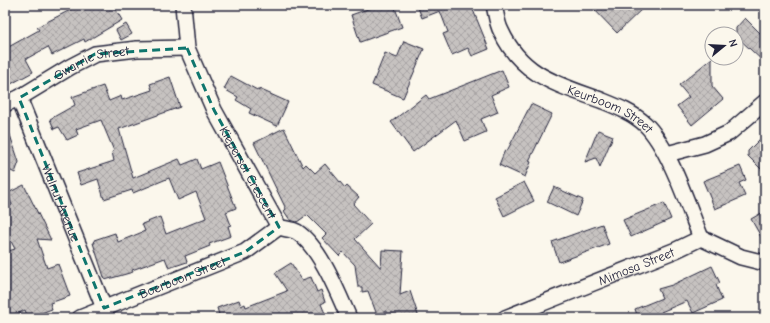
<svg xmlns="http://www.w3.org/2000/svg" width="770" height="323" font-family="'Comic Neue',sans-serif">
<defs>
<pattern id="building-cross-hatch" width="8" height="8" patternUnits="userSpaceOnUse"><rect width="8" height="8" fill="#c6c2c0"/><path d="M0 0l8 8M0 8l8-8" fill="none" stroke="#aaa6a6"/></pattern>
</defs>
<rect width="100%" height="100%" fill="#fbf7ec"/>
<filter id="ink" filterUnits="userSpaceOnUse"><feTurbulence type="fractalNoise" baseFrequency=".025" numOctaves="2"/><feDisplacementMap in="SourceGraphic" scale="8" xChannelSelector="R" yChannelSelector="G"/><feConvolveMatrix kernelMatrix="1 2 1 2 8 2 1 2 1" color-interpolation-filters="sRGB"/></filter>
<g filter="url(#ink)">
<path fill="url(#building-cross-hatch)" stroke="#22223b" d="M 70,5 L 113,5 L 122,20 L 85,42 L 84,39 L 52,55 L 48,47 L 26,59 L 33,72 L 11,84 L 10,83 L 5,86 L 5,49 L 39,30 L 37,27 L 72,9 Z
M 379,5 L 394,5 L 402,27 L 360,42 L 351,15 Z
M 417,5 L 471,5 L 489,49 L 472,56 L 468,48 L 452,55 L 443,34 L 448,32 L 440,11 L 422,18 Z
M 590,5 L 646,5 L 617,33 Z
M 745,18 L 765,38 L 765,63 L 736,36 L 736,28 Z
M 126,24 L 132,34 L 121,40 L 116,30 Z
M 404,41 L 424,49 L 403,98 L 372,85 L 385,53 L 397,58 Z
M 712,58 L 712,86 L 723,99 L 692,125 L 677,106 L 689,97 L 679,85 Z
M 502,70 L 509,87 L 491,95 L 498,112 L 481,119 L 486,132 L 465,141 L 456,120 L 413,152 L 391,122 L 426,95 L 429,99 Z
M 231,76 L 259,91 L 259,89 L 288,102 L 277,126 L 249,113 L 251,109 L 236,100 L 238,97 L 224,89 Z
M 170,77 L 180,107 L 119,129 L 133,178 L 179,159 L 182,165 L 197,159 L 201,169 L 218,162 L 236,208 L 226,212 L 231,225 L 228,226 L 231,236 L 209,244 L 210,246 L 185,256 L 187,262 L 169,268 L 165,258 L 132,270 L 133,272 L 105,280 L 93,243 L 95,243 L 94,240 L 115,233 L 118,242 L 145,231 L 142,224 L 160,217 L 166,234 L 206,218 L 196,192 L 178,200 L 169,178 L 133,193 L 132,190 L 104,199 L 98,179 L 81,185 L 77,173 L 114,161 L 112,152 L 114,151 L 101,120 L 76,129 L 78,135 L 67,140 L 59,127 L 54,129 L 50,119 L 75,105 L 72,97 L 103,86 L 109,101 L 121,96 L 122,100 L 152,90 L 150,84 Z
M 531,104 L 552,114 L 529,161 L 531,162 L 525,177 L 499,165 L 505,150 L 507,151 Z
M 7,126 L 19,162 L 15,173 L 5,168 L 5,127 Z
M 284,128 L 303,167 L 306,164 L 315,173 L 325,164 L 345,188 L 347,186 L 359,197 L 353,204 L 371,224 L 355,239 L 381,268 L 382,250 L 403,251 L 400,295 L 410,291 L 419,318 L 388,318 L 386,311 L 377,315 L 368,291 L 362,292 L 362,287 L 358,287 L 355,265 L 343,252 L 339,256 L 322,238 L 326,234 L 307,215 L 297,222 L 290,220 L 284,211 L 286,209 L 254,143 Z
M 598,130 L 613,136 L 600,167 L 596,158 L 585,162 Z
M 765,134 L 765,173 L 748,156 L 748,151 Z
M 740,166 L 746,180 L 739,183 L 745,196 L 715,209 L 703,181 Z
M 524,182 L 534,201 L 504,216 L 495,197 Z
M 24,185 L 51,240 L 37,239 L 47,268 L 58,264 L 70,296 L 50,303 L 52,309 L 28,318 L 25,310 L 9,318 L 5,318 L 5,252 L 15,249 L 5,230 L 5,208 L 12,205 L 8,193 Z
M 554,187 L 583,200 L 576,216 L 547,202 Z
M 664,203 L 671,219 L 631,237 L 623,220 Z
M 765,211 L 765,244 L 751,219 Z
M 602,224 L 609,244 L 559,262 L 552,242 Z
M 291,263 L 302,280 L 311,277 L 317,292 L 321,290 L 325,302 L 321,304 L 327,318 L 220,318 L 217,308 L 239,300 L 241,306 L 245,304 L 246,307 L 287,291 L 275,273 Z
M 712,266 L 720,283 L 716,285 L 722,300 L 693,313 L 687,301 L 661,312 L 664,318 L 638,318 L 635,309 L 662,298 L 658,289 L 672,285 Z"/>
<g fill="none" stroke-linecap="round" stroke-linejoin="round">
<g stroke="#22223b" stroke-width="18">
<g id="minor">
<path id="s1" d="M 183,5 L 187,48 L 214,110 L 279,227 C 284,229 292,229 297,232 C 320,247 338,293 349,318"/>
<path id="s2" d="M 494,5 C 496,13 497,24 501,31 C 522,77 560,85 603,101 C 618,107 633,113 645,124 C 669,147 688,206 701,238"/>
<path id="s3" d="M 19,98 L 104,308"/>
<path id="s4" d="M 5,104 L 19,98 L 70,67 L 95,54 L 137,49 L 187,48"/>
<path d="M 667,154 L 705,144 L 729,133 L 765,102"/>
<path d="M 701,238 L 741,257 L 765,263"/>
<path id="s5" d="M 80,318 L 245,252 L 279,227"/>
<path id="s6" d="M 505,318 L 676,250 L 701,238"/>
</g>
</g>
<use href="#minor" stroke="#fbf7ec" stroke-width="15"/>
</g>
</g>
<path fill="none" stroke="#0f766e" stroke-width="3" stroke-dasharray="8 5" stroke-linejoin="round" d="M 187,48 L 214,110 L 279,227 L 245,252 L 104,308 L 19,98 L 95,54 Z"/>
<g text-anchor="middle" stroke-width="3.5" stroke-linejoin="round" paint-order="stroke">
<g font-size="13" fill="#22223b" stroke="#fbf7ec">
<text dy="5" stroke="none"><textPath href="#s4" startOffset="97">Gwarrie Street</textPath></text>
<text dy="5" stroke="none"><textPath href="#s2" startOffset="165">Keurboom Street</textPath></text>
<text dy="5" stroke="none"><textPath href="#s1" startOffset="182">Kiepersol Crescent</textPath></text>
<text dy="5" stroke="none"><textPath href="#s3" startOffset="113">Walnut Avenue</textPath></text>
<text dy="5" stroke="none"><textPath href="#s6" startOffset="141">Mimosa Street</textPath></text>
<text dy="5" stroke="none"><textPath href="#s5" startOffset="110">Boerboon Street</textPath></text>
</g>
</g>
<rect width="770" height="323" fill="none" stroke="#fbf7ec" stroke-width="20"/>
<rect x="10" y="10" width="750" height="303" fill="none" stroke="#22223b" stroke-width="1.5" filter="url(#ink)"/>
<g transform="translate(724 46) rotate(72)"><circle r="19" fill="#fbf7ec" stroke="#a4a2a5"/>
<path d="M0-3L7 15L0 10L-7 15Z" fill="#22223b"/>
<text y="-6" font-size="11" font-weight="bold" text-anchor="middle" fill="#22223b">N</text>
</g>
</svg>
